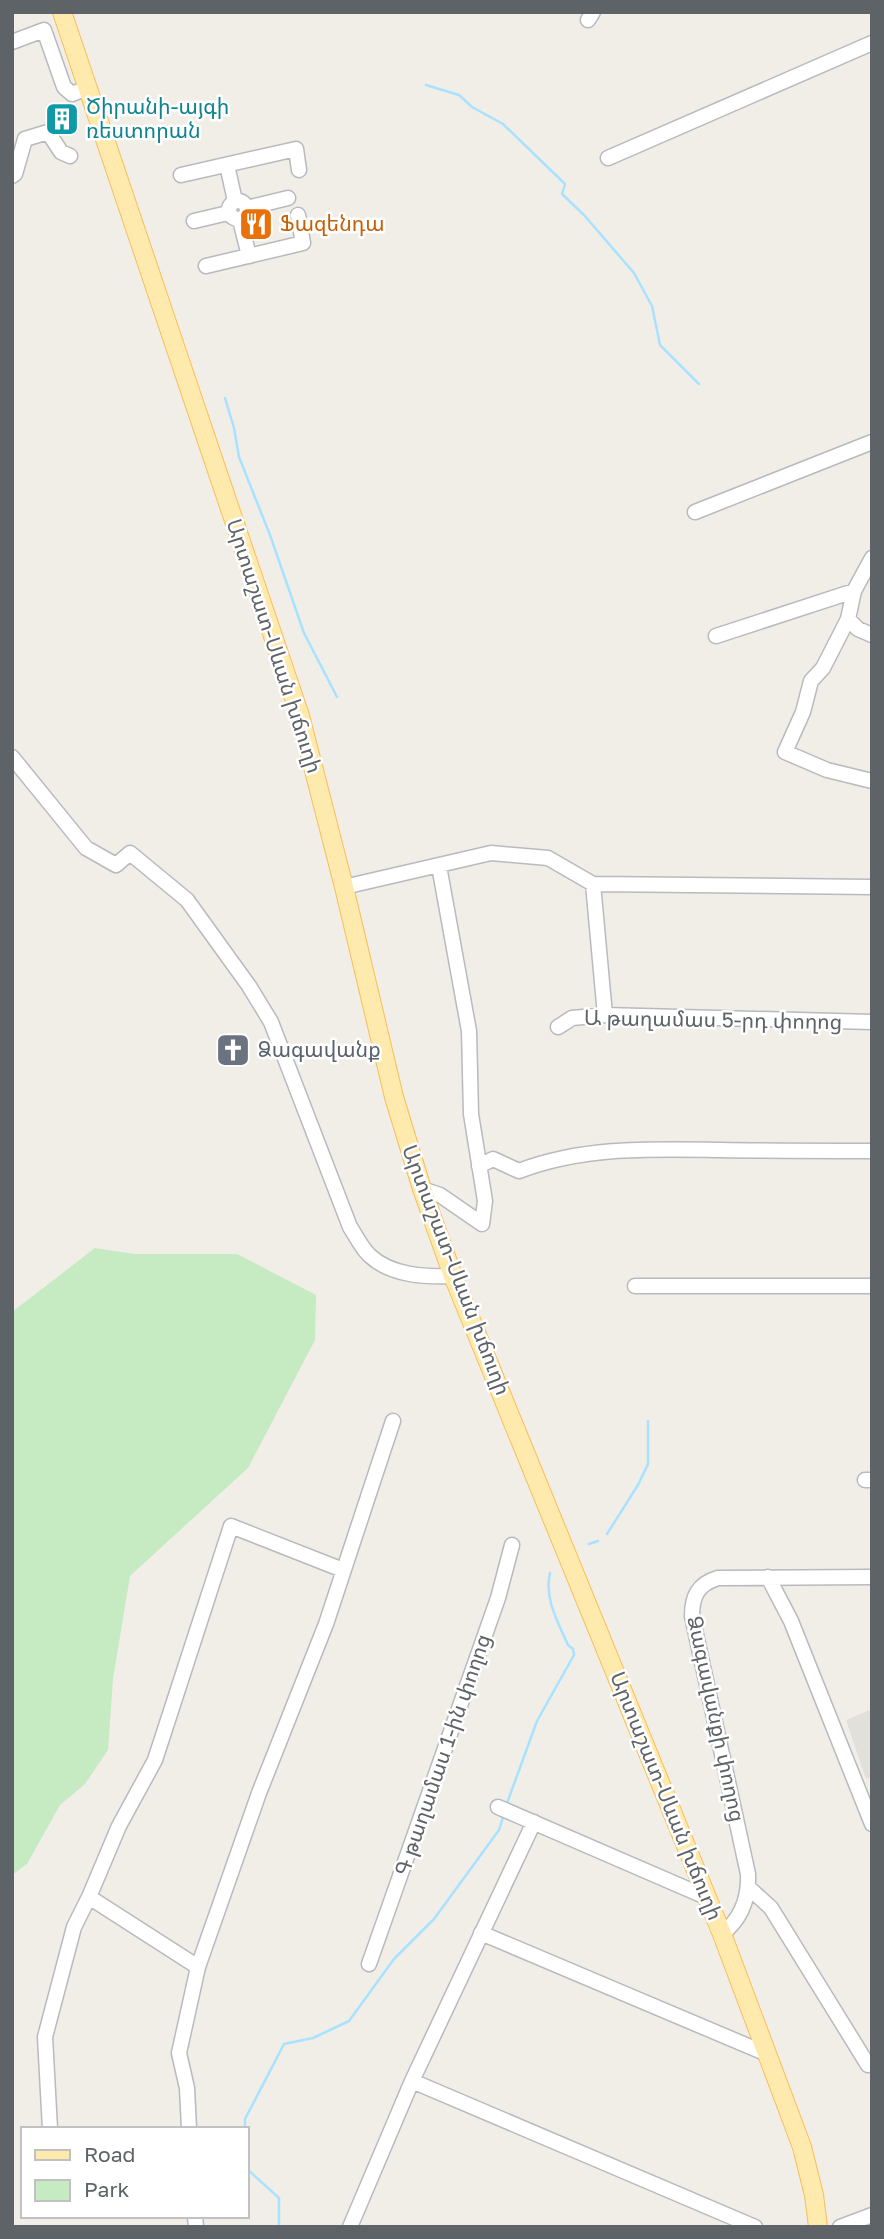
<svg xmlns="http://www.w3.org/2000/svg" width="884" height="2239" font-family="'Golos Text','Noto Sans Armenian',sans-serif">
<rect width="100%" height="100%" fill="#f1eee7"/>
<path fill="#e2e0db" d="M 872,1709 L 872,1777 L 866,1779 L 846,1720 Z"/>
<path fill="#c6eac2" d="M 95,1248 L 134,1254 L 237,1254 L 316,1295 L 315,1340 L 248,1468 L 130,1576 L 113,1679 L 108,1750 L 85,1784 L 60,1805 L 27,1864 L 12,1875 L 12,1312 Z"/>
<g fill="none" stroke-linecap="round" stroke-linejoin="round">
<path stroke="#a9e2ff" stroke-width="2.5" d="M 426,85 L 459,95 L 472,107 L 503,124 L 565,184 L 562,194 L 584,215 L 634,273 L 652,306 L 660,345 L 699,384
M 225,398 L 234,428 L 239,457 L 270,535 L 304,633 L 337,697
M 607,1534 L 638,1485 L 648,1464 L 648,1421
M 589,1544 L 598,1541
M 506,1806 L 537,1721 L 574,1655 L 573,1649 L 568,1645 C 558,1622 544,1599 550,1573
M 245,2129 L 245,2119 L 284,2044 L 313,2038 L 349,2021 L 394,1959 L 434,1919 L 499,1830 L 504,1814
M 247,2169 L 279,2198 L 279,2227"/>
<g stroke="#b7babe" stroke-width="17">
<path id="minor" d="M 588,20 L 593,12
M 12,42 L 44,30 L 64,87 L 72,94 L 87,88
M 608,158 L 872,43
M 227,165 L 235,201
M 181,175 L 296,149 L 299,170
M 12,176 L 15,174 L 25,139 L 48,132 L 61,152 L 70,156
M229 210a9 9 0 1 1 18 0a9 9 0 1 1-18 0Z
M 247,208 L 288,198
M 240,220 L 249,256
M 194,221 L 228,213
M 206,266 L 303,243 L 298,215
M 695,512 L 872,442
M 872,558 L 854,591 L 848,619 L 823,668 L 811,681 L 803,712 L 785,752 L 827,770 L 872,781
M 848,619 L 858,629 L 872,635
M 716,636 L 854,591
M 12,757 L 86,848 L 116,865 L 130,853 L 187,900 L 249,986 L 271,1022 L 350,1227 C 356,1236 361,1247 369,1255 C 391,1276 425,1277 453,1276
M 593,884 L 605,1015
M 344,887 L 491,853 L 548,858 L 593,884 L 872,887
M 558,1027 L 572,1018 L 605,1015 L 872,1022
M 479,1166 L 493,1159 L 519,1171 C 584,1146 652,1149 721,1150 C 771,1151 822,1151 872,1151
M 422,1189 L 440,1195 L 482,1224 L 485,1201 L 471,1114 L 469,1031 L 439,866
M 635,1286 L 872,1286
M 865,1480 L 872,1480
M 768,1577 L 791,1621 L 872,1824
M 498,1807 L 706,1897
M 748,1887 L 771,1908 L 868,2065
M 89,1897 L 198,1967
M 481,1933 L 767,2054
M 722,1934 C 741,1919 749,1898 748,1874 L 692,1616 C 692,1596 698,1584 718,1578 L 872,1577
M 369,1964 L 498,1598 L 512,1545
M 412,2081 L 755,2227
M 50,2129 L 45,2037 L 74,1927 L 89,1897 L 119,1826 L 155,1760 L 231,1526 L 343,1570
M 189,2129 L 187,2088 L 179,2053 L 198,1967 L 259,1793 L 326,1624 L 393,1421
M 195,2216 L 196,2227
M 350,2227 L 412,2081 L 534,1822
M 840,2227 L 872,2215"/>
</g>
<g stroke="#fbbd56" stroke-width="20">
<path id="major" d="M 62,12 L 300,716 L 344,887 L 394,1097 L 422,1189 L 453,1276 L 722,1934 L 802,2147 L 814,2195 L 818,2227"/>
</g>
<use href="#minor" stroke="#fff" stroke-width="14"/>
<use href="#major" stroke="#ffeaae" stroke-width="18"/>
</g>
<defs>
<g id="building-square" transform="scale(1.75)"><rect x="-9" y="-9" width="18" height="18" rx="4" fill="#0f9aa8" stroke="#fff"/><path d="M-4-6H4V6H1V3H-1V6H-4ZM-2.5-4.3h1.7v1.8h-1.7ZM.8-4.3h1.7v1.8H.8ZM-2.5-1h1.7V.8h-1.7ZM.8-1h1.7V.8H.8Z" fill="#fff"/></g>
<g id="restaurant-square" transform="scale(1.75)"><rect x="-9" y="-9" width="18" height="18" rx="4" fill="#e8710a" stroke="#fff"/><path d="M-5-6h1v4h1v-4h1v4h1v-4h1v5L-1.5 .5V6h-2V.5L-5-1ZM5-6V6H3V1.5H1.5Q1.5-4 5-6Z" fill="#fff"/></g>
<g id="church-square" transform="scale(1.75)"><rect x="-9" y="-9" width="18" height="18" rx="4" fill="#6b7280" stroke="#fff"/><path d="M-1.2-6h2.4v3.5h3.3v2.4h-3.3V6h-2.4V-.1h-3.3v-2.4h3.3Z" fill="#fff"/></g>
</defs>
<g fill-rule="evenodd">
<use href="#building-square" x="62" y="119"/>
<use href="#restaurant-square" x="256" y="224"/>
<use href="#church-square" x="233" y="1050"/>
</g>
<g text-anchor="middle" stroke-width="5" stroke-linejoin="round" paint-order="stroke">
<g font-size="21" fill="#0d838f" stroke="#fff" text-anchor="start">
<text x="86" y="114">Ծիրանի-այգի<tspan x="86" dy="24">ռեստորան</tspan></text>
</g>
<g font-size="21" fill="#c56008" stroke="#fff" text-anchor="start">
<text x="280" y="231">Ֆազենդա</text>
</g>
<g font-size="21" fill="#5e6368" stroke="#fff">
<text transform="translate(274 646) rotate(72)" y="7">Արտաշատ-Սևան խճուղի</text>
<text transform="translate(713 1020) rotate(1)" y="7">Ա թաղամաս 5-րդ փողոց</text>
<text transform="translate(456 1270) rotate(69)" y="7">Արտաշատ-Սևան խճուղի</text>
<text transform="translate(716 1719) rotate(78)" y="7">Ձագավանքի փողոց</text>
<text transform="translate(443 1755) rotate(-71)" y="7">Գ թաղամաս 1-ին փողոց</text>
<text transform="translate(666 1796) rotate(68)" y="7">Արտաշատ-Սևան խճուղի</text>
</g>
<g font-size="21" fill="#5b616d" stroke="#fff" text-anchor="start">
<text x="258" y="1057">Ձագավանք</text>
</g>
</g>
<rect width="884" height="2239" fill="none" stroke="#5e6368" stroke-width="28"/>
<rect x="21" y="2127" width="228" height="91" fill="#ffffff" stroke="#bfc1c3" stroke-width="2"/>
<rect x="35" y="2150" width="35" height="10" fill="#ffeaae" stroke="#bfc1c3" stroke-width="2"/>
<text x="84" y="2162" font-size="21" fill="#5e6368">Road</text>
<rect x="35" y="2180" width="35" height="21" fill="#c6eac2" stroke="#bfc1c3" stroke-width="2"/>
<text x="84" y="2197" font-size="21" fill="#5e6368">Park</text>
</svg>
